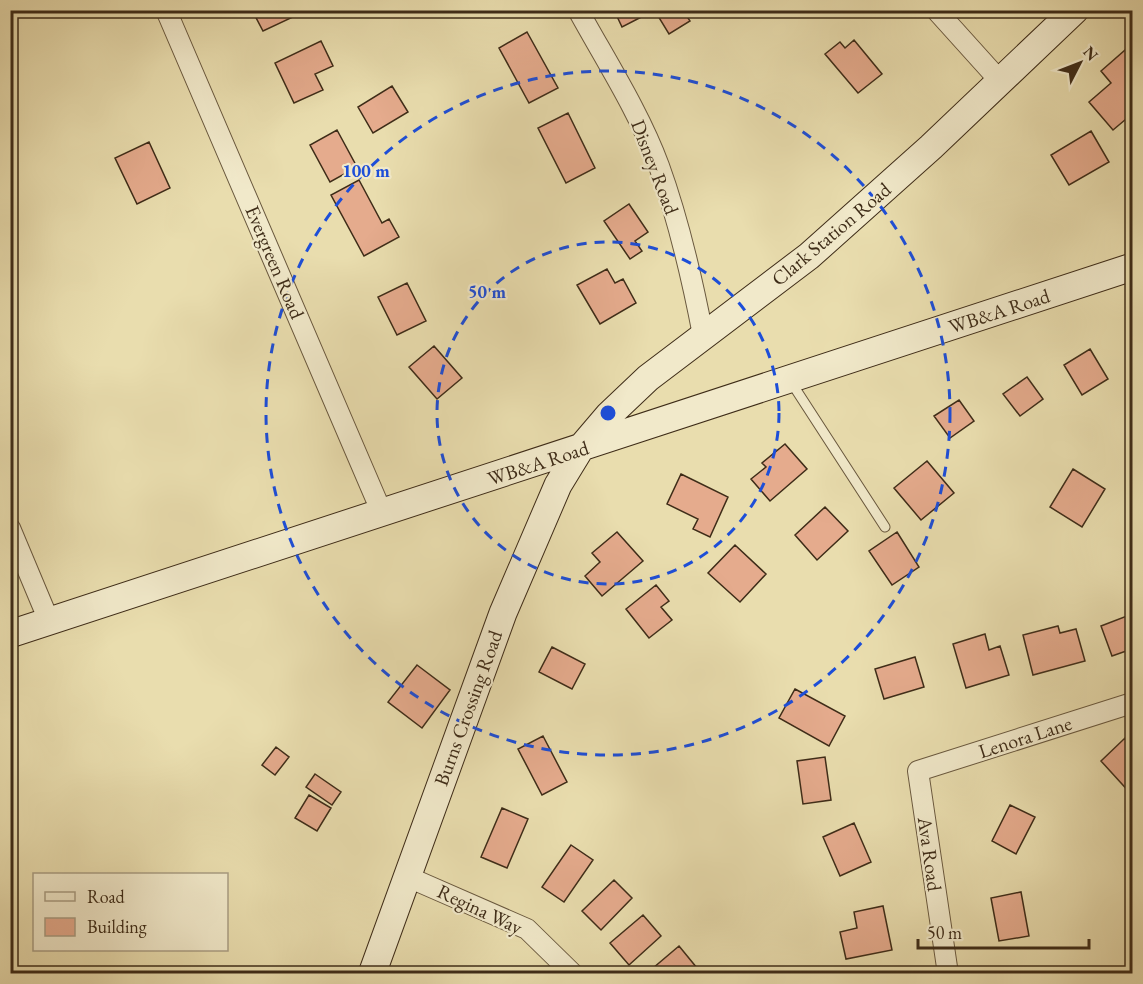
<svg xmlns="http://www.w3.org/2000/svg" width="1143" height="984" font-family="'EB Garamond',serif">
<rect width="100%" height="100%" fill="#e9ddae"/>
<filter id="stains"><feTurbulence type="fractalNoise" baseFrequency=".00333" numOctaves="4"/><feColorMatrix values="0 0 0 0 .2 0 0 0 0 .09 0 0 0 0 .02 0 0 0 .5 -.17"/></filter>
<radialGradient id="worn" r=".72"><stop offset=".6" stop-color="#630" stop-opacity="0"/><stop offset="1" stop-color="#630" stop-opacity=".3"/></radialGradient>
<path fill="#e5ab8d" stroke="#3e2c18" stroke-width="1.5" d="M 252,10 L 290,10 L 293,17 L 263,31 Z
M 614,10 L 655,10 L 622,27 Z
M 666,10 L 683,10 L 690,21 L 669,34 L 658,16 Z
M 527,32 L 558,88 L 529,103 L 499,48 Z
M 854,40 L 882,74 L 858,93 L 825,54 L 840,42 L 845,48 Z
M 321,41 L 333,66 L 315,74 L 323,90 L 294,103 L 275,63 Z
M 1132,44 L 1132,87 L 1128,91 L 1132,97 L 1132,114 L 1113,130 L 1089,102 L 1111,83 L 1101,71 Z
M 392,86 L 408,112 L 373,133 L 358,107 Z
M 568,113 L 595,168 L 566,183 L 538,128 Z
M 337,130 L 357,167 L 330,182 L 310,145 Z
M 1091,131 L 1109,162 L 1069,185 L 1051,155 Z
M 149,142 L 170,188 L 137,204 L 115,158 Z
M 359,180 L 382,223 L 389,219 L 399,237 L 364,256 L 331,195 Z
M 629,204 L 648,232 L 635,241 L 642,251 L 630,259 L 604,221 Z
M 607,269 L 615,283 L 623,279 L 636,303 L 600,324 L 577,285 Z
M 407,283 L 426,321 L 397,335 L 378,297 Z
M 434,346 L 462,378 L 437,399 L 409,367 Z
M 1090,349 L 1108,379 L 1082,395 L 1064,365 Z
M 1027,377 L 1043,399 L 1020,416 L 1003,394 Z
M 959,400 L 974,421 L 950,438 L 934,416 Z
M 785,444 L 807,469 L 770,501 L 751,479 L 766,467 L 762,463 Z
M 927,461 L 954,493 L 921,520 L 894,488 Z
M 1073,469 L 1105,489 L 1082,527 L 1050,507 Z
M 681,474 L 728,497 L 710,537 L 693,529 L 698,519 L 667,504 Z
M 825,507 L 848,531 L 817,560 L 795,535 Z
M 617,532 L 643,561 L 602,596 L 585,576 L 600,562 L 592,553 Z
M 897,532 L 919,567 L 892,585 L 869,551 Z
M 735,545 L 766,574 L 740,602 L 708,573 Z
M 656,585 L 669,601 L 661,607 L 672,620 L 649,638 L 626,609 Z
M 1132,614 L 1132,649 L 1112,656 L 1101,626 Z
M 1058,626 L 1060,633 L 1076,629 L 1085,661 L 1033,675 L 1023,635 Z
M 985,634 L 989,650 L 1000,646 L 1009,675 L 966,688 L 953,644 Z
M 552,647 L 585,664 L 572,689 L 539,672 Z
M 915,657 L 924,687 L 884,699 L 875,669 Z
M 417,665 L 450,690 L 422,728 L 388,702 Z
M 795,689 L 845,716 L 829,746 L 779,718 Z
M 543,736 L 567,782 L 542,795 L 518,749 Z
M 1125,738 L 1132,746 L 1132,795 L 1101,761 Z
M 276,747 L 289,757 L 275,775 L 262,765 Z
M 825,757 L 831,800 L 803,804 L 797,761 Z
M 315,774 L 341,792 L 332,805 L 306,787 Z
M 309,795 L 331,808 L 317,831 L 295,818 Z
M 1010,805 L 1035,817 L 1016,854 L 992,841 Z
M 502,808 L 528,819 L 507,868 L 481,857 Z
M 854,823 L 871,862 L 840,876 L 823,837 Z
M 571,845 L 593,860 L 564,902 L 542,887 Z
M 614,880 L 632,898 L 601,930 L 582,911 Z
M 1021,892 L 1029,936 L 999,941 L 991,898 Z
M 883,906 L 892,950 L 846,959 L 840,932 L 857,928 L 854,912 Z
M 643,915 L 661,936 L 629,965 L 610,943 Z
M 679,946 L 697,968 L 690,974 L 646,974 Z"/>
<g fill="none" stroke-linecap="round" stroke-linejoin="round">
<g stroke="#69583e" stroke-width="11">
<path id="lane" d="M 791,382 L 885,527"/>
</g>
<g stroke="#69583e" stroke-width="22">
<path id="street" d="M 166,10 L 382,513
M 578,10 C 606,61 639,112 659,166 C 679,221 692,278 703,335
M 936,10 L 1000,81
M 10,528 L 49,621
M 408,877 L 527,929 L 573,974
M 948,974 L 918,771 L 1132,703"/>
</g>
<g stroke="#3e2c18" stroke-width="29">
<path id="secondary" d="M 10,634 L 1132,267
M 372,974 L 503,613 L 558,485 L 580,449 L 609,415 L 648,378 L 809,256 L 931,147 L 1075,10"/>
</g>
<use href="#lane" stroke="#f1e9ca" stroke-width="9"/>
<use href="#street" stroke="#f1e9ca" stroke-width="20"/>
<use href="#secondary" stroke="#f1e9ca" stroke-width="27"/>
</g>
<g fill="none" stroke="#1d4ed8" stroke-width="3" stroke-dasharray="10 8">
<circle cx="608" cy="413" r="171"/>
<circle cx="608" cy="413" r="342"/>
</g>
<g text-anchor="middle" stroke-width="4.5" stroke-linejoin="round" paint-order="stroke">
<g font-size="20" fill="#3e2c18" stroke="#f1e9ca">
<text transform="translate(655 167) rotate(69)" y="7">Disney Road</text>
<text transform="translate(831 234) rotate(-40)" y="7">Clark Station Road</text>
<text transform="translate(275 262) rotate(67)" y="7">Evergreen Road</text>
<text transform="translate(999 311) rotate(-18)" y="7">WB&amp;A Road</text>
<text transform="translate(538 463) rotate(-18)" y="7">WB&amp;A Road</text>
<text transform="translate(468 708) rotate(-70)" y="7">Burns Crossing Road</text>
<text transform="translate(1025 737) rotate(-18)" y="7">Lenora Lane</text>
<text transform="translate(930 854) rotate(82)" y="7">Ava Road</text>
<text transform="translate(480 909) rotate(25)" y="7">Regina Way</text>
</g>
</g>
<circle cx="608" cy="413" r="9" fill="#1d4ed8" stroke="#f1e9ca" stroke-width="3"/>
<g font-size="18" text-anchor="middle" font-weight="bold" fill="#1d4ed8" stroke="#f1e9ca" stroke-width="4.5" stroke-linejoin="round" paint-order="stroke">
<text x="366" y="177">100 m</text>
<text x="487" y="298">50 m</text>
</g>
<rect width="1143" height="984" fill="none" stroke="#e9ddae" stroke-width="36"/>
<rect x="12" y="12" width="1119" height="960" fill="none" stroke="#3e2c18" stroke-width="3"/>
<rect x="18" y="18" width="1107" height="948" fill="none" stroke="#3e2c18" stroke-width="1.5"/>
<rect x="33" y="873" width="195" height="78" fill="#f1e9ca" stroke="#a99d83" stroke-width="1.5"/>
<rect x="45" y="892" width="30" height="9" fill="#f1e9ca" stroke="#a99d83" stroke-width="1.5"/>
<text x="87" y="903" font-size="18" fill="#3e2c18">Road</text>
<rect x="45" y="918" width="30" height="18" fill="#e5ab8d" stroke="#a99d83" stroke-width="1.5"/>
<text x="87" y="933" font-size="18" fill="#3e2c18">Building</text>
<g transform="translate(1080 63) rotate(48)" stroke="#f1e9ca" stroke-width="4.5" paint-order="stroke">
<path d="M0-4.5L10 22L0 15L-10 22Z" fill="#3e2c18"/>
<text y="-9" font-size="16" font-weight="bold" text-anchor="middle" fill="#3e2c18">N</text>
</g>
<path d="M918 939v9h171v-9" fill="none" stroke="#3e2c18" stroke-width="3"/>
<text x="927" y="939" font-size="18" fill="#3e2c18" stroke="#f1e9ca" stroke-width="4.5" paint-order="stroke">50 m</text>
<rect width="100%" height="100%" filter="url(#stains)"/>
<rect width="100%" height="100%" fill="url(#worn)"/>
</svg>
